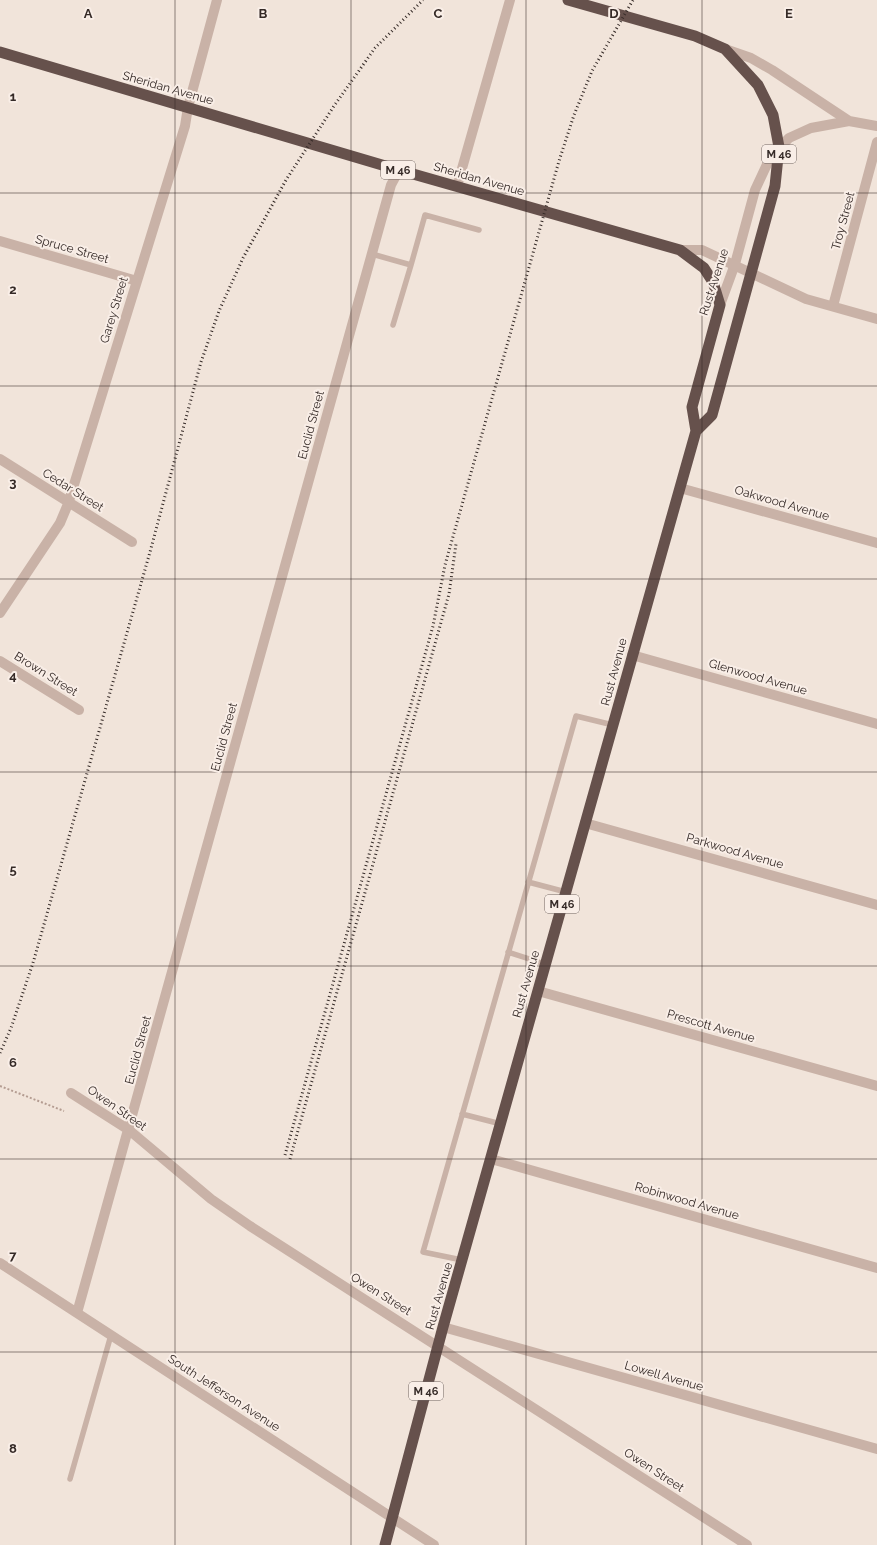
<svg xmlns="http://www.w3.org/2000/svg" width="877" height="1545" font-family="Raleway,sans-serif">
<rect width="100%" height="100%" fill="#f1e4da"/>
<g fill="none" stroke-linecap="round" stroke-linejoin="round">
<path stroke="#b49c91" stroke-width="2" stroke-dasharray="2 2" stroke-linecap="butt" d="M 0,1086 L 64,1111"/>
<path stroke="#c9b2a7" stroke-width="5.5" d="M 372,254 L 411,265 L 393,325
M 411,265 L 425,215 L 479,230
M 528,882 L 566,892
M 508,952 L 545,964
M 462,1114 L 501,1124
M 462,1260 L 423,1252 L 576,716 L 613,725
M 70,1479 L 111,1335"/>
<path stroke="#c9b2a7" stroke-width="10" d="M 725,49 L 751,58 L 772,70 L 849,121
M 457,186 L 510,0
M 0,241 L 137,281
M 720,305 L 735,264 L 755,190 L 770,158 L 789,138 L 811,128 L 849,121 L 877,126
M 833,306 L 877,142
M 0,459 L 132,542
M 680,488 L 877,543
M 0,613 L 60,523 L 68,504 L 185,126 L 188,107 L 217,0
M 632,655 L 877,724
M 0,661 L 79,710
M 585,823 L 877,905
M 538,991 L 877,1086
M 71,1093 L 129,1130 L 211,1199 L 250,1226 L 747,1545
M 491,1159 L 877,1268
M 0,1263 L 434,1545
M 77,1313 L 391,185 L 399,170
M 443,1327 L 877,1449"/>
<path stroke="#c9b2a7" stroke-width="10" d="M 680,250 L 702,250 L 806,299 L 877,319"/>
<path stroke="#66514c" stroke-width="11" d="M 568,0 L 695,36 L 725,49 L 758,85 L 773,115 L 779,147 L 775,186 L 712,415 L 696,431
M 0,52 L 399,170 L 680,250 L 704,268 L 713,282 L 720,305 L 692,407 L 696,431 L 443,1327 L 385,1545"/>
<path stroke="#352a27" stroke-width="3" stroke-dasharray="1 3" stroke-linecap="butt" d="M 0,1053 L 11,1028 L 33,963 L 150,552 L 201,362 L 219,311 L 243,258 L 286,180 L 334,106 L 375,48 L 423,0
M 285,1155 L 433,626 L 445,565 L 559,161 L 574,115 L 592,71 L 633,0
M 290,1159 L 449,594 L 456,544"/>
</g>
<path fill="none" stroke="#352a27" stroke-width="1" stroke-opacity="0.55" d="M 175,0 L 175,1545M 351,0 L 351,1545M 526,0 L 526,1545M 702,0 L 702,1545M 0,193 L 877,193M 0,386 L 877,386M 0,579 L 877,579M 0,772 L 877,772M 0,966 L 877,966M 0,1159 L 877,1159M 0,1352 L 877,1352"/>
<g text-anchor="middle" stroke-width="4" stroke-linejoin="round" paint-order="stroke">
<g fill="#f9eee7" stroke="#706561" stroke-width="1">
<rect x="762" y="145" width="34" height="18" rx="3"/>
<rect x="381" y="161" width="34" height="18" rx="3"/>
<rect x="545" y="895" width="34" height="18" rx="3"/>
<rect x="409" y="1382" width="34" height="18" rx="3"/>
</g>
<g font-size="11" font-weight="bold" fill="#352a27">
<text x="779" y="158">M 46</text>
<text x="398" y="174">M 46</text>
<text x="562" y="908">M 46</text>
<text x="426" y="1395">M 46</text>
</g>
<g font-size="12" fill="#352a27" stroke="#f9eee7">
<text transform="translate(168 88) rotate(16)" y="4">Sheridan Avenue</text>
<text transform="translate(479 179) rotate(16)" y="4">Sheridan Avenue</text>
<text transform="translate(843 221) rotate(-75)" y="4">Troy Street</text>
<text transform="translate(72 249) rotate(16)" y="4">Spruce Street</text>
<text transform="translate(714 282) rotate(-72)" y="4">Rust Avenue</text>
<text transform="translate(114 310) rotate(-73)" y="4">Garey Street</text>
<text transform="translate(311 425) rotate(-75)" y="4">Euclid Street</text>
<text transform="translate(73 490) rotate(32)" y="4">Cedar Street</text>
<text transform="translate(782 503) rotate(16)" y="4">Oakwood Avenue</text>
<text transform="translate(614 672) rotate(-75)" y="4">Rust Avenue</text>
<text transform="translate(46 674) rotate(32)" y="4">Brown Street</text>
<text transform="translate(758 677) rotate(16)" y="4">Glenwood Avenue</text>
<text transform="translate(224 737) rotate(-75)" y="4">Euclid Street</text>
<text transform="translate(735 851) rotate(16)" y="4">Parkwood Avenue</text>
<text transform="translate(526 984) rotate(-74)" y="4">Rust Avenue</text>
<text transform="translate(711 1026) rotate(16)" y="4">Prescott Avenue</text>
<text transform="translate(138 1050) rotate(-75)" y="4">Euclid Street</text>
<text transform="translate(117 1108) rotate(35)" y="4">Owen Street</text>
<text transform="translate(687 1201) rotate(16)" y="4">Robinwood Avenue</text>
<text transform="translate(381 1294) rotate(32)" y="4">Owen Street</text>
<text transform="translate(439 1296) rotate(-74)" y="4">Rust Avenue</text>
<text transform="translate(664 1376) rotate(16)" y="4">Lowell Avenue</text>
<text transform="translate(224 1393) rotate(33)" y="4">South Jefferson Avenue</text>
<text transform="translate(654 1470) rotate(33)" y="4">Owen Street</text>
</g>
</g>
<g font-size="13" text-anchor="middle" font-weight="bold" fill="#352a27" stroke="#f9eee7" stroke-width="4" stroke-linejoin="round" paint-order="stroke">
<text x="88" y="18">A</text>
<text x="263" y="18">B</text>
<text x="438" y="18">C</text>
<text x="614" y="18">D</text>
<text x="789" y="18">E</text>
<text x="13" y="101">1</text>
<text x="13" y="294">2</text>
<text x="13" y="487">3</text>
<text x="13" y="680">4</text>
<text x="13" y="874">5</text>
<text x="13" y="1067">6</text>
<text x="13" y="1260">7</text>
<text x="13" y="1453">8</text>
</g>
</svg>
